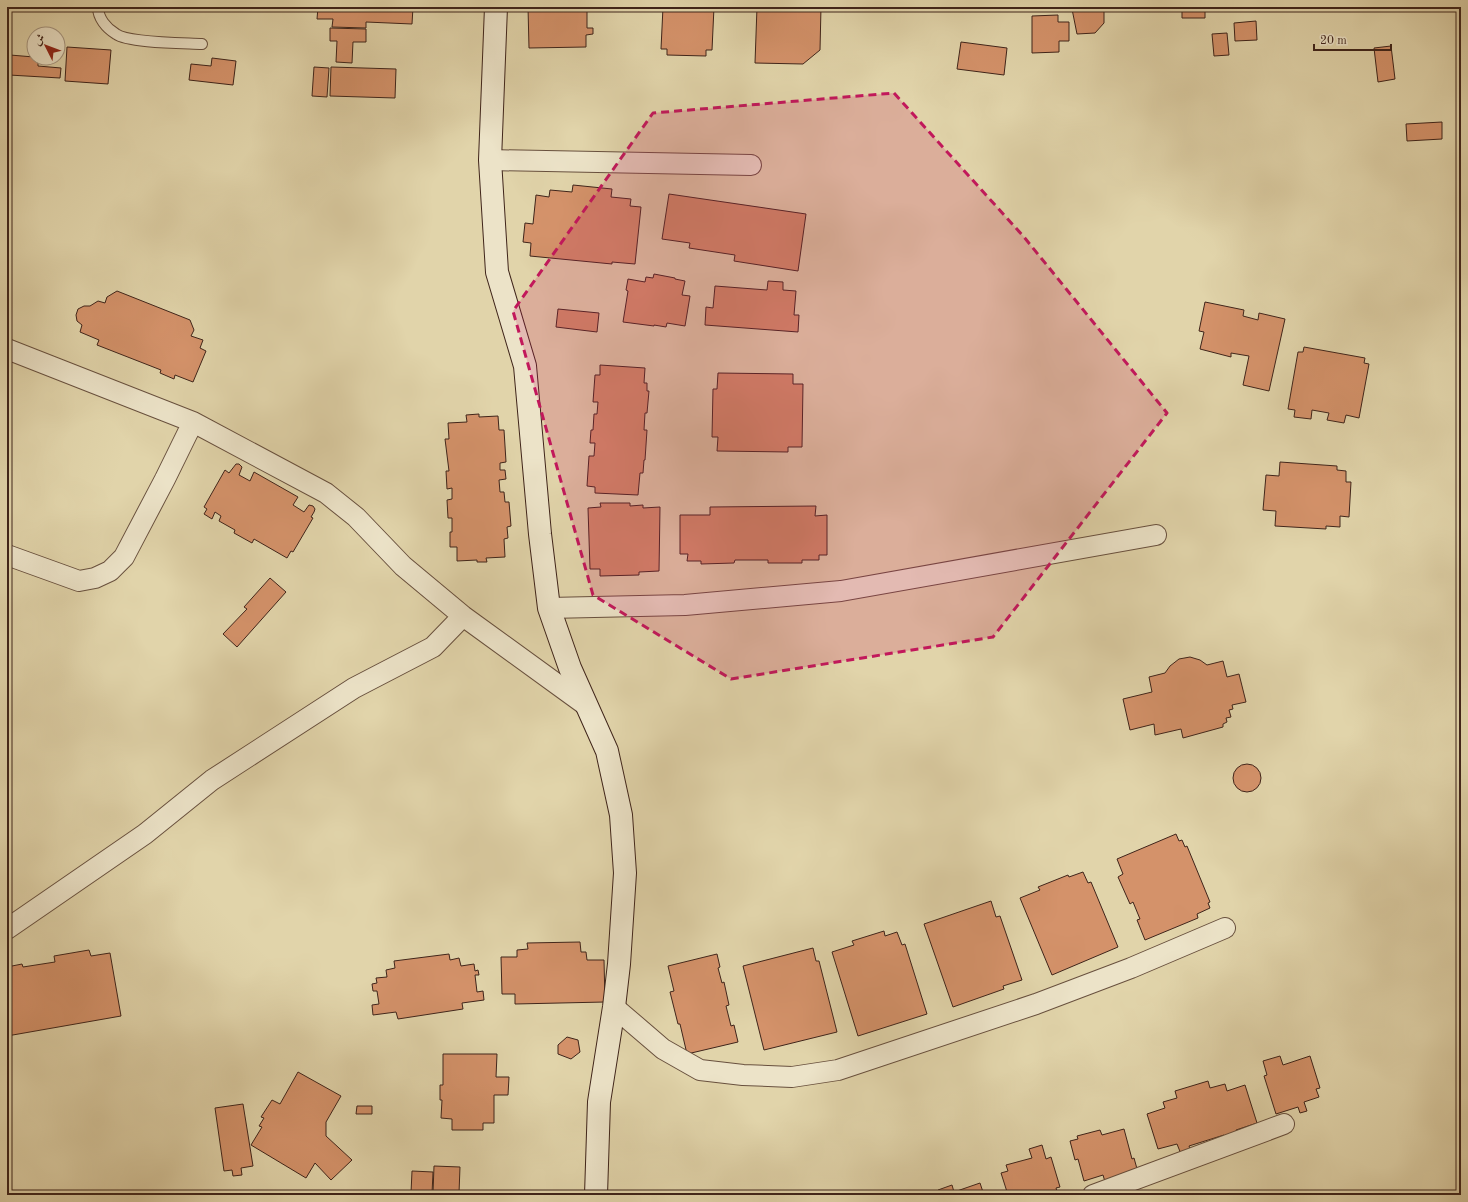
<svg xmlns="http://www.w3.org/2000/svg" width="1468" height="1202" font-family="'Old Standard TT',Amiri,serif">
<rect width="100%" height="100%" fill="#e1d4aa"/>
<filter id="stains"><feTurbulence type="fractalNoise" baseFrequency=".005" numOctaves="4"/><feColorMatrix values="0 0 0 0 .2 0 0 0 0 .09 0 0 0 0 .02 0 0 0 .5 -.17"/></filter>
<radialGradient id="worn" r=".72"><stop offset=".6" stop-color="#630" stop-opacity="0"/><stop offset="1" stop-color="#630" stop-opacity=".3"/></radialGradient>
<path fill="#d4926a" stroke="#3f241a" d="M 100,7 L 296,7 L 296,10 L 100,9 Z
M 318,7 L 413,7 L 412,24 L 366,22 L 366,28 L 332,27 L 333,19 L 317,19 Z
M 528,7 L 587,7 L 587,28 L 593,28 L 593,34 L 586,35 L 586,47 L 529,48 Z
M 663,7 L 714,7 L 712,50 L 706,50 L 706,56 L 667,55 L 667,49 L 661,49 Z
M 757,7 L 821,7 L 820,50 L 803,64 L 755,63 Z
M 1182,7 L 1205,7 L 1205,18 L 1182,18 Z
M 1104,8 L 1104,23 L 1095,33 L 1077,34 L 1072,9 Z
M 1058,15 L 1058,22 L 1069,22 L 1069,41 L 1059,41 L 1059,52 L 1032,53 L 1032,16 Z
M 1256,21 L 1257,40 L 1235,41 L 1234,23 Z
M 330,28 L 366,29 L 366,42 L 353,42 L 352,63 L 336,62 L 337,41 L 330,41 Z
M 1227,33 L 1229,55 L 1214,56 L 1212,34 Z
M 961,42 L 1007,48 L 1004,75 L 957,69 Z
M 1391,46 L 1395,79 L 1378,82 L 1374,48 Z
M 67,47 L 111,50 L 108,84 L 65,81 Z
M 10,55 L 34,57 L 34,58 L 38,58 L 38,66 L 61,68 L 60,78 L 9,75 Z
M 212,58 L 236,61 L 233,85 L 189,80 L 191,64 L 211,66 Z
M 314,67 L 329,68 L 327,97 L 312,96 Z
M 331,67 L 396,69 L 395,98 L 330,96 Z
M 1442,122 L 1442,139 L 1407,141 L 1406,124 Z
M 573,185 L 612,189 L 611,197 L 631,199 L 630,206 L 641,207 L 635,264 L 612,262 L 612,264 L 530,256 L 531,243 L 523,242 L 525,223 L 533,224 L 536,195 L 549,197 L 550,190 L 572,192 Z
M 669,194 L 806,214 L 798,271 L 734,261 L 735,255 L 689,248 L 690,243 L 662,239 Z
M 654,274 L 675,278 L 675,279 L 685,281 L 682,295 L 690,296 L 685,326 L 667,323 L 666,327 L 654,325 L 654,326 L 623,322 L 628,291 L 626,290 L 628,279 L 645,282 L 646,277 L 653,278 Z
M 768,281 L 783,282 L 783,290 L 796,291 L 794,315 L 799,315 L 798,332 L 705,325 L 706,307 L 713,308 L 715,286 L 767,290 Z
M 117,291 L 190,320 L 194,330 L 191,336 L 203,340 L 200,348 L 206,351 L 193,382 L 175,375 L 174,379 L 160,373 L 161,370 L 97,345 L 99,340 L 80,332 L 82,325 L 77,321 L 76,315 L 78,309 L 84,306 L 90,306 L 98,301 L 105,303 L 107,297 Z
M 1205,302 L 1244,310 L 1243,316 L 1258,320 L 1259,313 L 1285,319 L 1269,391 L 1243,385 L 1249,356 L 1231,353 L 1231,357 L 1200,349 L 1204,332 L 1199,331 Z
M 558,309 L 599,313 L 597,332 L 556,327 Z
M 1304,347 L 1365,358 L 1364,363 L 1369,364 L 1359,418 L 1346,415 L 1344,423 L 1327,420 L 1329,413 L 1312,410 L 1311,419 L 1294,417 L 1295,410 L 1288,409 L 1298,352 L 1303,352 Z
M 600,365 L 645,368 L 644,383 L 647,383 L 647,391 L 649,391 L 647,413 L 645,413 L 644,430 L 647,430 L 645,460 L 644,460 L 643,473 L 640,473 L 638,495 L 595,493 L 595,487 L 587,486 L 589,456 L 594,456 L 595,443 L 590,443 L 591,430 L 593,430 L 594,414 L 597,414 L 598,402 L 593,402 L 595,375 L 600,375 Z
M 718,373 L 793,374 L 793,384 L 803,384 L 802,447 L 788,447 L 788,452 L 717,451 L 718,437 L 712,437 L 713,389 L 717,389 Z
M 479,414 L 479,417 L 498,416 L 499,430 L 504,430 L 506,462 L 500,463 L 500,470 L 505,470 L 506,479 L 499,480 L 500,492 L 504,492 L 505,502 L 509,502 L 511,526 L 507,527 L 508,538 L 504,539 L 505,557 L 486,558 L 487,562 L 477,562 L 477,560 L 457,561 L 457,547 L 450,547 L 450,532 L 452,532 L 452,518 L 448,518 L 447,500 L 452,499 L 452,488 L 447,489 L 446,471 L 449,471 L 445,439 L 449,439 L 448,423 L 467,422 L 466,415 Z
M 1280,462 L 1337,466 L 1337,470 L 1346,471 L 1346,482 L 1351,482 L 1349,517 L 1340,516 L 1340,527 L 1326,526 L 1326,529 L 1275,526 L 1276,511 L 1263,510 L 1266,475 L 1279,476 Z
M 236,464 L 239,464 L 242,467 L 239,475 L 250,481 L 254,472 L 298,497 L 293,505 L 304,512 L 309,505 L 313,506 L 315,509 L 314,512 L 311,517 L 313,518 L 293,552 L 291,551 L 287,558 L 254,539 L 252,543 L 234,533 L 235,530 L 219,521 L 221,516 L 215,512 L 212,519 L 204,514 L 207,509 L 204,507 L 225,470 L 229,473 Z
M 600,503 L 630,503 L 630,506 L 643,505 L 643,508 L 660,507 L 659,571 L 639,572 L 639,575 L 600,576 L 600,569 L 590,569 L 588,508 L 601,507 Z
M 816,506 L 815,516 L 827,515 L 827,555 L 819,555 L 819,560 L 802,560 L 802,563 L 768,563 L 768,560 L 735,560 L 734,563 L 701,564 L 701,561 L 687,561 L 688,554 L 680,554 L 680,515 L 710,515 L 710,507 Z
M 270,578 L 286,592 L 237,647 L 223,634 L 247,609 L 244,607 Z
M 1190,657 L 1200,660 L 1207,665 L 1223,661 L 1227,677 L 1239,674 L 1246,702 L 1232,705 L 1233,709 L 1229,710 L 1231,717 L 1226,718 L 1227,722 L 1223,724 L 1223,727 L 1183,738 L 1181,729 L 1155,735 L 1154,724 L 1130,730 L 1123,699 L 1152,692 L 1149,677 L 1165,673 L 1170,666 L 1179,659 Z
M1233 778a14 14 0 1 1 28 0a14 14 0 1 1-28 0Z
M 1176,834 L 1179,841 L 1182,840 L 1185,847 L 1187,846 L 1210,902 L 1208,903 L 1210,908 L 1197,914 L 1198,918 L 1145,940 L 1137,920 L 1140,919 L 1133,902 L 1130,904 L 1118,877 L 1123,874 L 1117,859 Z
M 1083,872 L 1088,883 L 1091,882 L 1118,947 L 1052,975 L 1020,898 L 1040,890 L 1038,887 L 1068,875 L 1069,877 Z
M 991,901 L 996,917 L 1000,916 L 1022,980 L 1003,986 L 1004,989 L 953,1007 L 924,924 Z
M 884,931 L 885,936 L 897,932 L 902,945 L 905,944 L 927,1014 L 858,1036 L 832,952 L 854,945 L 852,941 Z
M 580,942 L 581,952 L 586,952 L 587,960 L 604,960 L 605,1002 L 515,1004 L 515,994 L 502,994 L 501,957 L 517,957 L 517,950 L 528,949 L 527,943 Z
M 813,948 L 816,961 L 819,961 L 837,1032 L 764,1050 L 743,966 Z
M 89,950 L 91,956 L 110,953 L 121,1016 L 7,1036 L 7,967 L 22,964 L 23,967 L 55,962 L 54,956 Z
M 449,954 L 450,960 L 459,958 L 461,966 L 474,964 L 475,971 L 478,970 L 479,975 L 475,975 L 477,992 L 483,991 L 484,1000 L 462,1003 L 463,1009 L 398,1019 L 396,1012 L 373,1015 L 372,1005 L 379,1004 L 377,991 L 373,991 L 372,984 L 377,983 L 376,978 L 387,977 L 386,970 L 395,968 L 394,961 Z
M 717,954 L 720,967 L 718,968 L 722,983 L 724,982 L 729,1005 L 726,1006 L 731,1026 L 734,1025 L 738,1042 L 687,1054 L 680,1024 L 678,1024 L 670,992 L 674,991 L 668,966 Z
M 567,1037 L 578,1040 L 580,1052 L 571,1059 L 558,1054 L 558,1045 Z
M 443,1054 L 497,1054 L 496,1077 L 509,1077 L 508,1095 L 494,1095 L 494,1123 L 483,1123 L 483,1130 L 452,1130 L 452,1119 L 441,1118 L 442,1100 L 440,1100 L 440,1085 L 443,1085 Z
M 1280,1056 L 1283,1065 L 1310,1056 L 1320,1088 L 1316,1089 L 1319,1097 L 1304,1102 L 1307,1111 L 1300,1113 L 1298,1107 L 1276,1114 L 1264,1076 L 1267,1075 L 1263,1061 Z
M 298,1072 L 341,1096 L 326,1122 L 326,1136 L 352,1160 L 331,1180 L 315,1163 L 306,1178 L 251,1145 L 262,1127 L 259,1126 L 264,1118 L 261,1117 L 272,1100 L 280,1104 Z
M 1208,1081 L 1210,1088 L 1225,1084 L 1227,1091 L 1245,1085 L 1257,1123 L 1236,1130 L 1238,1136 L 1225,1140 L 1224,1135 L 1189,1146 L 1191,1151 L 1181,1154 L 1177,1144 L 1158,1149 L 1147,1114 L 1165,1108 L 1163,1102 L 1177,1098 L 1175,1091 Z
M 243,1104 L 253,1166 L 241,1168 L 242,1175 L 233,1176 L 232,1170 L 224,1171 L 215,1108 Z
M 357,1106 L 372,1106 L 372,1114 L 356,1114 Z
M 1124,1129 L 1132,1159 L 1134,1158 L 1139,1176 L 1106,1185 L 1103,1175 L 1084,1181 L 1078,1159 L 1075,1160 L 1070,1141 L 1078,1139 L 1077,1136 L 1100,1130 L 1102,1135 Z
M 1042,1145 L 1046,1159 L 1051,1157 L 1060,1187 L 1056,1188 L 1058,1195 L 1008,1195 L 1001,1173 L 1008,1171 L 1006,1165 L 1032,1158 L 1029,1149 Z
M 434,1166 L 460,1167 L 459,1193 L 433,1193 Z
M 412,1171 L 433,1172 L 432,1194 L 411,1193 Z
M 980,1183 L 984,1195 L 940,1195 L 938,1190 L 952,1185 L 954,1192 Z"/>
<g fill="none" stroke-linecap="round" stroke-linejoin="round">
<g stroke="#68503e" stroke-width="12">
<path id="lane" d="M 98,7 C 98,18 106,28 116,34 C 128,43 184,43 202,44"/>
</g>
<g stroke="#68503e" stroke-width="22">
<path id="street" d="M 490,160 L 751,165
M 7,349 L 193,422 L 326,493 L 356,517 L 403,566 L 463,616 L 587,706
M 7,555 L 79,581 L 95,578 L 110,571 L 124,557 L 165,479 L 193,422
M 549,608 L 685,605 L 841,591 L 1156,535
M 7,929 L 145,834 L 212,780 L 354,688 L 433,647 L 463,616
M 614,1007 L 663,1049 L 700,1070 L 743,1075 L 792,1077 L 838,1070 L 1036,1004 L 1131,968 L 1225,928
M 1093,1195 L 1284,1124"/>
</g>
<g stroke="#3f241a" stroke-width="24">
<path id="secondary" d="M 496,7 L 490,160 L 497,272 L 525,366 L 540,534 L 549,608 L 570,668 L 607,751 L 621,815 L 625,873 L 619,964 L 614,1007 L 599,1102 L 596,1195"/>
</g>
<use href="#lane" stroke="#ece3c8" stroke-width="10"/>
<use href="#street" stroke="#ece3c8" stroke-width="20"/>
<use href="#secondary" stroke="#ece3c8" stroke-width="22"/>
</g>
<path fill="#c2185b" fill-opacity="0.2" stroke="#c2185b" stroke-width="3" stroke-dasharray="8 5" stroke-linejoin="round" d="M 894,93 L 1024,237 L 1167,413 L 993,637 L 731,679 L 593,595 L 513,311 L 653,113 Z"/>
<rect width="1468" height="1202" fill="none" stroke="#e1d4aa" stroke-width="24"/>
<rect x="8" y="8" width="1452" height="1186" fill="none" stroke="#3f241a" stroke-width="2"/>
<rect x="12" y="12" width="1444" height="1178" fill="none" stroke="#3f241a"/>
<g transform="translate(46 46) rotate(312)"><circle r="19" fill="#ece3c8" stroke="#a79782"/>
<path d="M0-3L7 15L0 10L-7 15Z" fill="#8f2418"/>
<text y="-6" font-size="11" font-weight="bold" text-anchor="middle" fill="#3f241a">ش</text>
</g>
<path d="M1314 44v6h77v-6" fill="none" stroke="#3f241a" stroke-width="2"/>
<text x="1320" y="44" font-size="12" fill="#3f241a" stroke="#ece3c8" stroke-width="3" paint-order="stroke">20 m</text>
<rect width="100%" height="100%" filter="url(#stains)"/>
<rect width="100%" height="100%" fill="url(#worn)"/>
</svg>
